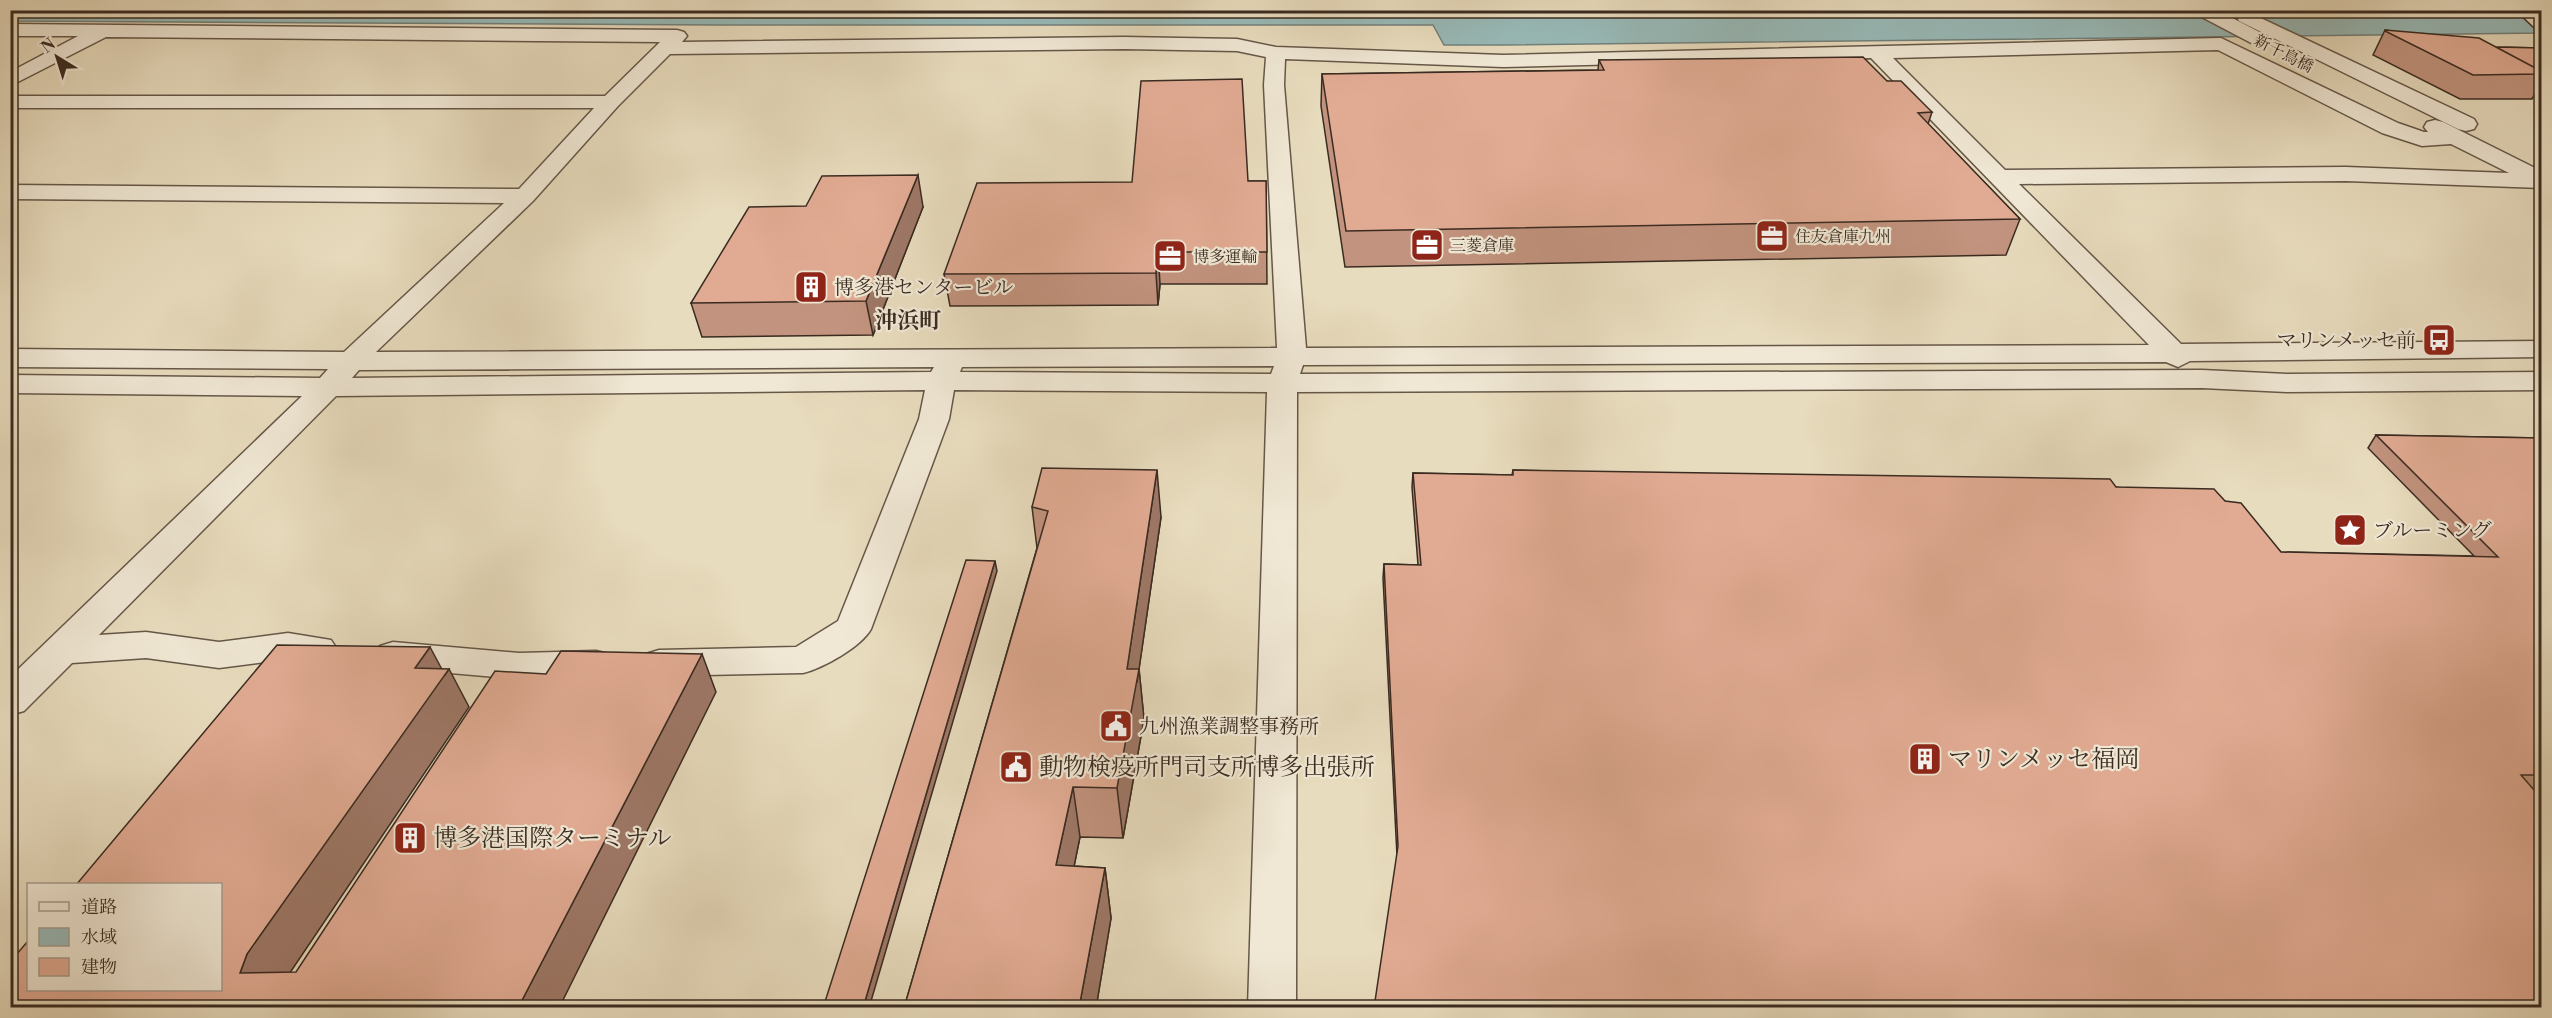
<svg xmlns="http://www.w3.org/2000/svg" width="2552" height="1018" font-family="'Libre Bodoni','Noto Serif JP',serif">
<rect width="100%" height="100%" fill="#e8dcbe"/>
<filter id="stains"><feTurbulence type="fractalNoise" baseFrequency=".00333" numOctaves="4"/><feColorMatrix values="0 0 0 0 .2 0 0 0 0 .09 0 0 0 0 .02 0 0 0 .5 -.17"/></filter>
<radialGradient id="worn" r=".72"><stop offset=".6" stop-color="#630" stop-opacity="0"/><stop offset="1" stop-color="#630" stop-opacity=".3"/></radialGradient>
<path fill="#98bab8" stroke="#72817c" stroke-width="1.5" d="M 11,10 L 2541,10 L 2542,33 L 1506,45 L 1444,45 L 1433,25 L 717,25 L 11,21 Z"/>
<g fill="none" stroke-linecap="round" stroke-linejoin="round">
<g stroke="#665748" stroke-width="3">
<path id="minor" d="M 2193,10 L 2217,10 L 2269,37 L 2272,41 L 2269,45 L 2255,45 L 2196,14 Z
M 2246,11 L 2474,119 L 2477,124 L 2474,129 L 2466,131 L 2458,129 L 2239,21 L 2237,17 L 2239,13 Z
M 10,24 L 677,30 L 684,32 L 687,36 L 682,42 L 1124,37 L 1237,39 L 1276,47 L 1503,55 L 2221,38 L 2398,123 L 2424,132 L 2428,132 L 2424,127 L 2427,122 L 2435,120 L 2443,122 L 2541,171 L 2542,188 L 2346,181 L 2019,184 L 2181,344 L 2542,341 L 2542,357 L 2190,361 L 2178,367 L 2166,362 L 1303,365 L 1300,374 L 2202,370 L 2287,374 L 2542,372 L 2542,390 L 2287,392 L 2202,388 L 1297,392 L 1296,1008 L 1248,1008 L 1267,392 L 954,390 L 949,419 L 871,629 C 861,647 823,668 803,673 L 659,676 L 646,672 L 640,663 L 646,654 L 659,650 L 796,647 L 838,621 L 919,419 L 925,390 L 336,396 L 99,635 L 146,632 L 219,642 L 288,633 L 331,640 L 337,649 L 331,658 L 318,662 L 288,659 L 219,668 L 146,658 L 72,663 L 24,711 L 10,715 L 10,677 L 302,396 L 10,393 L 10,375 L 320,378 L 328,369 L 10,367 L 10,349 L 344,352 L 504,203 L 10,199 L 10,185 L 519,189 L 594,108 L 10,108 L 10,96 L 605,96 L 660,42 L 106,37 L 10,86 L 10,72 L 78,36 L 10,36 ZM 1124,49 L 1237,51 L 1266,57 L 1264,85 L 1277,348 L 376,352 L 533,201 L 618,106 L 670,54 ZM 2218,50 L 2382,133 L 2422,146 L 2451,144 L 2509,173 L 2346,167 L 2005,170 L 1893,58 ZM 1871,58 L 2149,345 L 1306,348 L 1284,85 L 1285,59 L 1503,67 ZM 1274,366 L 1271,374 L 960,372 L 962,367 ZM 934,367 L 931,372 L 352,378 L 359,370 Z
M 393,642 L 519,653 L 596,651 L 609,654 L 615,664 L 609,674 L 596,677 L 519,679 L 393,668 L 380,664 L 374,655 L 380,646 Z"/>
</g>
<g stroke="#3a2b21" stroke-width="3">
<path id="highway" d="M 2516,10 L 2537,10 L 2542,14 L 2542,29 L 2535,28 Z"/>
</g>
<use href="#minor" fill="#f0e8d5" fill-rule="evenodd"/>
<use href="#highway" fill="#e8dcbe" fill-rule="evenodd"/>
</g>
<path fill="#c2937e" stroke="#3a2b21" stroke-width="1.5" d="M 2385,30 L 2496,47 L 2541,48 L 2541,87 L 2539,87 L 2532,99 L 2460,99 L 2373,55 Z
M 1599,60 L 1887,81 L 1932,112 L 1928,124 L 2020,219 L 2006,255 L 1345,267 L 1321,106 L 1322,74 L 1598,70 Z
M 1248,181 L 1266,181 L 1267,284 L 1160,284 L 1158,305 L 950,306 L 944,274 Z
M 923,207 L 873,335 L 702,337 L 691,303 Z
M 2376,435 L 2541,438 L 2541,790 L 1397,856 L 1383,578 L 1384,564 L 1418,565 L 1412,487 L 1413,473 L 1512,475 L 1513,470 L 2116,487 L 2225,501 L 2281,552 L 2474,556 L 2368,448 Z
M 1032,507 L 1161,517 L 1139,669 L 1144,719 L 1123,838 L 1080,837 L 1074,866 L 1105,868 L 1111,918 L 1096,1008 L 904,1008 L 1037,548 Z"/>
<path fill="#9e7867" stroke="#3a2b21" stroke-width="1.5" d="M 918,175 L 923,207 L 873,335 L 866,301 Z
M 1158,252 L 1160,284 L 1158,305 L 1156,273 Z
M 1157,470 L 1161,517 L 1137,683 L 1139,669 L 1144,719 L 1123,838 L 1117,788 L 1127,669 Z
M 995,561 L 997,571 L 869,1008 L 863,1008 Z
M 430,647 L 445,675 L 449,669 L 469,707 L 277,992 L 240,973 L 247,954 L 415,668 Z
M 702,654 L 716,692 L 559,1008 L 518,1008 Z
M 1073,787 L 1080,837 L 1064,916 L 1056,865 Z
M 1105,868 L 1111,918 L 1096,1008 L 1079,1008 Z"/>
<path fill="#e1ab93" stroke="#3a2b21" stroke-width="1.5" d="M 2385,30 L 2479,38 L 2541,71 L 2541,74 L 2473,75 L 2385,31 Z
M 2496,47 L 2541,48 L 2541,71 Z
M 1863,57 L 1887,81 L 1901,81 L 1932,112 L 1918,113 L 2020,219 L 1346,231 L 1322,74 L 1604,70 L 1599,60 Z
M 1242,79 L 1248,181 L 1266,181 L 1267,252 L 1158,252 L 1156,273 L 944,274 L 977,183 L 1132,182 L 1141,81 Z
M 918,175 L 866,301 L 691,303 L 749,207 L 806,206 L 822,176 Z
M 2376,435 L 2541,438 L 2541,775 L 2521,775 L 2541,798 L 2541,1008 L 1374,1008 L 1398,846 L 1384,564 L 1421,565 L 1413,473 L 1513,475 L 1513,470 L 2110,479 L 2116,487 L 2214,489 L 2225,501 L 2241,503 L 2281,552 L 2498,557 Z
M 1042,468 L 1157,470 L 1127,669 L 1139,669 L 1117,788 L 1073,787 L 1056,865 L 1105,868 L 1079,1008 L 904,1008 L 1048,511 L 1032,507 Z
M 966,560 L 995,561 L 863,1008 L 823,1008 Z
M 277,645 L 430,647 L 415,668 L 449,669 L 247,954 L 240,973 L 296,972 L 495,671 L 546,674 L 561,651 L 702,654 L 518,1008 L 10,1008 L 10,962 L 28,941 L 28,990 L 220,990 L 220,885 L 76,885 Z"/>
<defs>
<g id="office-square" transform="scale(1.725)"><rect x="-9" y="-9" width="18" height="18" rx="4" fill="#8f2418" stroke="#f0e8d5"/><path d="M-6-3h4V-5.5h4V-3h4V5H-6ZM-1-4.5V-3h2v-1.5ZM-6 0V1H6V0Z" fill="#fff"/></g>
<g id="building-square" transform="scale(1.725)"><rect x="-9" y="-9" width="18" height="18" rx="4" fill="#8f2418" stroke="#f0e8d5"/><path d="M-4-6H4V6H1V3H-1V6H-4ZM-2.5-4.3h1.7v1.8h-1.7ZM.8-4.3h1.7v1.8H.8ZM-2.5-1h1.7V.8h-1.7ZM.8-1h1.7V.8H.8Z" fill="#fff"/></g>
<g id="bus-square" transform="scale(1.725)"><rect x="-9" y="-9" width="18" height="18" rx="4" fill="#8f2418" stroke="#f0e8d5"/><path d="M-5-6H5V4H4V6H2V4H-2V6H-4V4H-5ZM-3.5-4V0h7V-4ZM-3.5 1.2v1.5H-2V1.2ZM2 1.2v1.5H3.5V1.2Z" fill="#fff"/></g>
<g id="sight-square" transform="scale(1.725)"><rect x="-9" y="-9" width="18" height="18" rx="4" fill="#8f2418" stroke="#f0e8d5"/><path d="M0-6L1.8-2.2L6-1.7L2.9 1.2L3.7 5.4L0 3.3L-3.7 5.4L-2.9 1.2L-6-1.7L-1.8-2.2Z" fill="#fff"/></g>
<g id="civic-square" transform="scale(1.725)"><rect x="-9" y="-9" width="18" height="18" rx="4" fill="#8f2418" stroke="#f0e8d5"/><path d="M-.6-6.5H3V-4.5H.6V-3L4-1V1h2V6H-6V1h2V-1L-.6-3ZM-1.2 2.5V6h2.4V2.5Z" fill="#fff"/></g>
</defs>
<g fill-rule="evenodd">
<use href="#office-square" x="1772" y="236"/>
<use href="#office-square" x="1427" y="245"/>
<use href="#office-square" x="1170" y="256"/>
<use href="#building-square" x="811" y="287"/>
<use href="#bus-square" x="2439" y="340"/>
<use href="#sight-square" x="2350" y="530"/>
<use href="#civic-square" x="1116" y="726"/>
<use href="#building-square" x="1925" y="759"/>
<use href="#civic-square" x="1016" y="767"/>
<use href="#building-square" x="410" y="838"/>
</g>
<g text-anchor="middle" stroke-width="4.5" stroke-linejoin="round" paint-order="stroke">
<g font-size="16" fill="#3a2b21" stroke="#f0e8d5">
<text transform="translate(2284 53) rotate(27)" y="6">新千鳥橋</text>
</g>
<g font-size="16" fill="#3a2b21" stroke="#f0e8d5" text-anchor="start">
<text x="1795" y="242">住友倉庫九州</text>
<text x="1450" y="251">三菱倉庫</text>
<text x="1193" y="262">博多運輸</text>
</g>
<g font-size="20" fill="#3a2b21" stroke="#f0e8d5" text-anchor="start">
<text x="834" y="294">博多港センタービル</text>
<text x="2416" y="347" text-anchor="end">マリンメッセ前</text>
<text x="2373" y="537">ブルーミング</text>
<text x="1139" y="733">九州漁業調整事務所</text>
</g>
<g font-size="22" font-weight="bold" fill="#3a2b21" stroke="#f0e8d5">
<text x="908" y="328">沖浜町</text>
</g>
<g font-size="24" fill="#3a2b21" stroke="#f0e8d5" text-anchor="start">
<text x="1948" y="767">マリンメッセ福岡</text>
<text x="1039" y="775">動物検疫所門司支所博多出張所</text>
<text x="433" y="846">博多港国際ターミナル</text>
</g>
</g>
<rect width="2552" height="1018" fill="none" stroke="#e8dcbe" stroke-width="36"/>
<rect x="12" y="12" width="2528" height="994" fill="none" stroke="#3a2b21" stroke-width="3"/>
<rect x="18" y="18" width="2516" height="982" fill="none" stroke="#3a2b21" stroke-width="1.5"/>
<rect x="27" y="883" width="195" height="108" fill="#f0e8d5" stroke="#a79c8d" stroke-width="1.5"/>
<rect x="39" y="902" width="30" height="9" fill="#f0e8d5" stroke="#a79c8d" stroke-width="1.5"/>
<text x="81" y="913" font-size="18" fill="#3a2b21">道路</text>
<rect x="39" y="928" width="30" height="18" fill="#98bab8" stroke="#a79c8d" stroke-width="1.5"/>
<text x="81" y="943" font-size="18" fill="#3a2b21">水域</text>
<rect x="39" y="958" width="30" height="18" fill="#e1ab93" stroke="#a79c8d" stroke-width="1.5"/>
<text x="81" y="973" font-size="18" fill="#3a2b21">建物</text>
<g transform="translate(57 57) rotate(322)" stroke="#f0e8d5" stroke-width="4.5" paint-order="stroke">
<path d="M0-4.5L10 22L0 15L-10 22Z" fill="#3a2b21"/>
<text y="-9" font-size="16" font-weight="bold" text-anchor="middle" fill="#3a2b21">N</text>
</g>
<rect width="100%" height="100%" filter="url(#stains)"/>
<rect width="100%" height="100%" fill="url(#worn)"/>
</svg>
